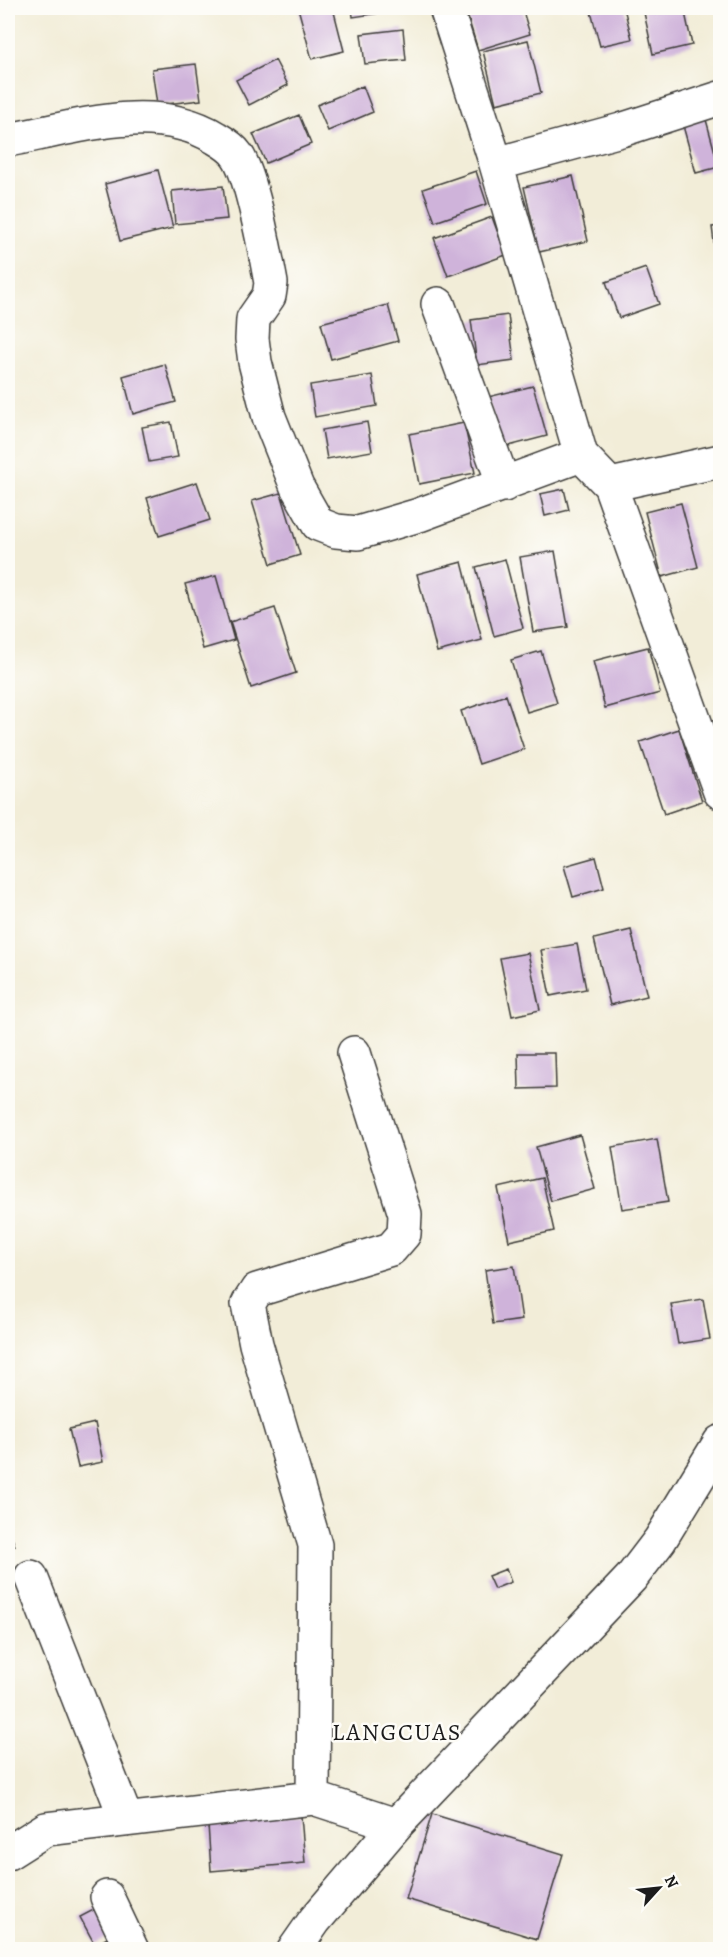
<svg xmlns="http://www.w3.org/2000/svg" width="728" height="1957" font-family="Alegreya,serif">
<rect width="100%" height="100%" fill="#fdfcf7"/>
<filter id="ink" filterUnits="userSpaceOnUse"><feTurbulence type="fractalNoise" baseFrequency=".0167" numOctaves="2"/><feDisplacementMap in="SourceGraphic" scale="12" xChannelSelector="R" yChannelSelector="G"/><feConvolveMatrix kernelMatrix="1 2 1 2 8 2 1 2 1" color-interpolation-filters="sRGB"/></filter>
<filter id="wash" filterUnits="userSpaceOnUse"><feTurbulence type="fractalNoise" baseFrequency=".008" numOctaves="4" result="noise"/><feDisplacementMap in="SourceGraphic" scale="24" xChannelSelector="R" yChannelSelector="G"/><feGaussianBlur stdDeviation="1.35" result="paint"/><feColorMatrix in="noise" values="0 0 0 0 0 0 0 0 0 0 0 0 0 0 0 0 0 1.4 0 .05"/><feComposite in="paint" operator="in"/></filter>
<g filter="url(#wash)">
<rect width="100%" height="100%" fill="#f2edd8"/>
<g id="blocks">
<path fill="#cfb3da" d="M 298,8 L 333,8 L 344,51 L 312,59 Z
M 352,8 L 406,8 L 406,9 L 353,17 Z
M 465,8 L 522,8 L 530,34 L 478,50 Z
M 590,8 L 624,8 L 632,39 L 600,46 Z
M 643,8 L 684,8 L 692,45 L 653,54 Z
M 403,29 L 406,60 L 365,64 L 361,34 Z
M 528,40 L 541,93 L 496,104 L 483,51 Z
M 275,60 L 288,85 L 249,105 L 236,80 Z
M 196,64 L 201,100 L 157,105 L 152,69 Z
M 363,86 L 373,112 L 328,131 L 317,105 Z
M 299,115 L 311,144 L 266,163 L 253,134 Z
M 705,116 L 719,167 L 696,173 L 682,122 Z
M 158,170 L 173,228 L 120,241 L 105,184 Z
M 476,171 L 487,204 L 435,222 L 423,189 Z
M 573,176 L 588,241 L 539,252 L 524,187 Z
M 223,186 L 227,219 L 175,224 L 172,191 Z
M 492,217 L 506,255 L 448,276 L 434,238 Z
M 720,226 L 720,280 L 719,280 L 712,227 Z
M 646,268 L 659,304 L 619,318 L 606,282 Z
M 388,305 L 398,341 L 331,359 L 321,323 Z
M 508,315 L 514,360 L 477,365 L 471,320 Z
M 165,364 L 176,402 L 133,414 L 123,376 Z
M 372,375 L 377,406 L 315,417 L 310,385 Z
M 533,386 L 547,436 L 501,448 L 488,397 Z
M 171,422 L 178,457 L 149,462 L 142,427 Z
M 367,422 L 372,451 L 327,459 L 322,430 Z
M 464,423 L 475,473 L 419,484 L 409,434 Z
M 197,482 L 210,520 L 159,536 L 147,498 Z
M 564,489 L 569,510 L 545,516 L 540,494 Z
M 281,493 L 300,555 L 271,564 L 252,501 Z
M 681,503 L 698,567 L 662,577 L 645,512 Z
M 555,551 L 568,627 L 533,632 L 520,557 Z
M 505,559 L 523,628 L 494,636 L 476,567 Z
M 462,562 L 482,640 L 437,652 L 417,574 Z
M 216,576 L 234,640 L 203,649 L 185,584 Z
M 275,608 L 296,673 L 251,688 L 230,622 Z
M 648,647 L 660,693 L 605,708 L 593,661 Z
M 541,651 L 557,703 L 527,712 L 511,660 Z
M 506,695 L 524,749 L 479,764 L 461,711 Z
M 679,729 L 702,801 L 664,814 L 640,742 Z
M 596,857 L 604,888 L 573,897 L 564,866 Z
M 631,930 L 647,996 L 610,1005 L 594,939 Z
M 577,944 L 586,989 L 550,996 L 541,950 Z
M 528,953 L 540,1010 L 512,1016 L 500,958 Z
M 518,1053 L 555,1053 L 556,1088 L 519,1089 Z
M 580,1135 L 595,1189 L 551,1201 L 536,1147 Z
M 657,1139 L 668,1202 L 622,1209 L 612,1147 Z
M 542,1178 L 554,1231 L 509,1241 L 498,1188 Z
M 514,1266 L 522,1320 L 493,1324 L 485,1270 Z
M 703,1299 L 710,1339 L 678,1344 L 671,1304 Z
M 95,1423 L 103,1462 L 78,1467 L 69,1429 Z
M 8,1528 L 15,1546 L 8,1550 Z
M 506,1569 L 511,1582 L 494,1589 L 488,1576 Z
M 432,1814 L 563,1854 L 537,1939 L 406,1899 Z
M 301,1816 L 305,1863 L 211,1871 L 208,1824 Z
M 103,1905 L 118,1932 L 95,1945 L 80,1917 Z"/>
</g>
</g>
<g filter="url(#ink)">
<use href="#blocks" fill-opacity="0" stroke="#3c3b38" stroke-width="1.5"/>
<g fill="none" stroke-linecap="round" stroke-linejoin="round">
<g stroke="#3c3b38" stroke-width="36">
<path id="minor" d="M 446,8 L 496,164 L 581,455 L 610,485 L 720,792
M 8,140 C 74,128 154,100 216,138 C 223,142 233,149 237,155 C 252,176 266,256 271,283 L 269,296 L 253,319 L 252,339 L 255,362 L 269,417 L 297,487 L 318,524 L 336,531 L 358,533 L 419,515 L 581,455
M 496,164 L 621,130 L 720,98
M 438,304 L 504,485
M 610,485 L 720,461
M 31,1577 L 126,1819
M 313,1798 L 315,1545 L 256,1344 L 248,1304 L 257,1290 L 391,1249 L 404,1234 L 405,1214 L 354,1053
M 8,1853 L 46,1829 L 313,1798 L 396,1825
M 107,1897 L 132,1950
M 294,1950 L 315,1920 L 396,1825 L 631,1578 L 660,1540 L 720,1442"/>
</g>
<use href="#minor" stroke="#fff" stroke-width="33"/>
</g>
</g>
<g text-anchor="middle" stroke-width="5" stroke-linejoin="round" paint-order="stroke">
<g font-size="24" letter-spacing="1.5" fill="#1c1c1c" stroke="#fdfcf7">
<text x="397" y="1740">LANGCUAS</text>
</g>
</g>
<rect width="728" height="1957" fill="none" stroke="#fdfcf7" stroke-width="30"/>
<g transform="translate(659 1888) rotate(63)" stroke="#fdfcf7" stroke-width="4.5" paint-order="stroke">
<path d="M0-4.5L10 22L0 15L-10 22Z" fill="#1c1c1c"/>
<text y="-9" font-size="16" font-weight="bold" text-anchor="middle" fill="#1c1c1c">N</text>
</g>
</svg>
